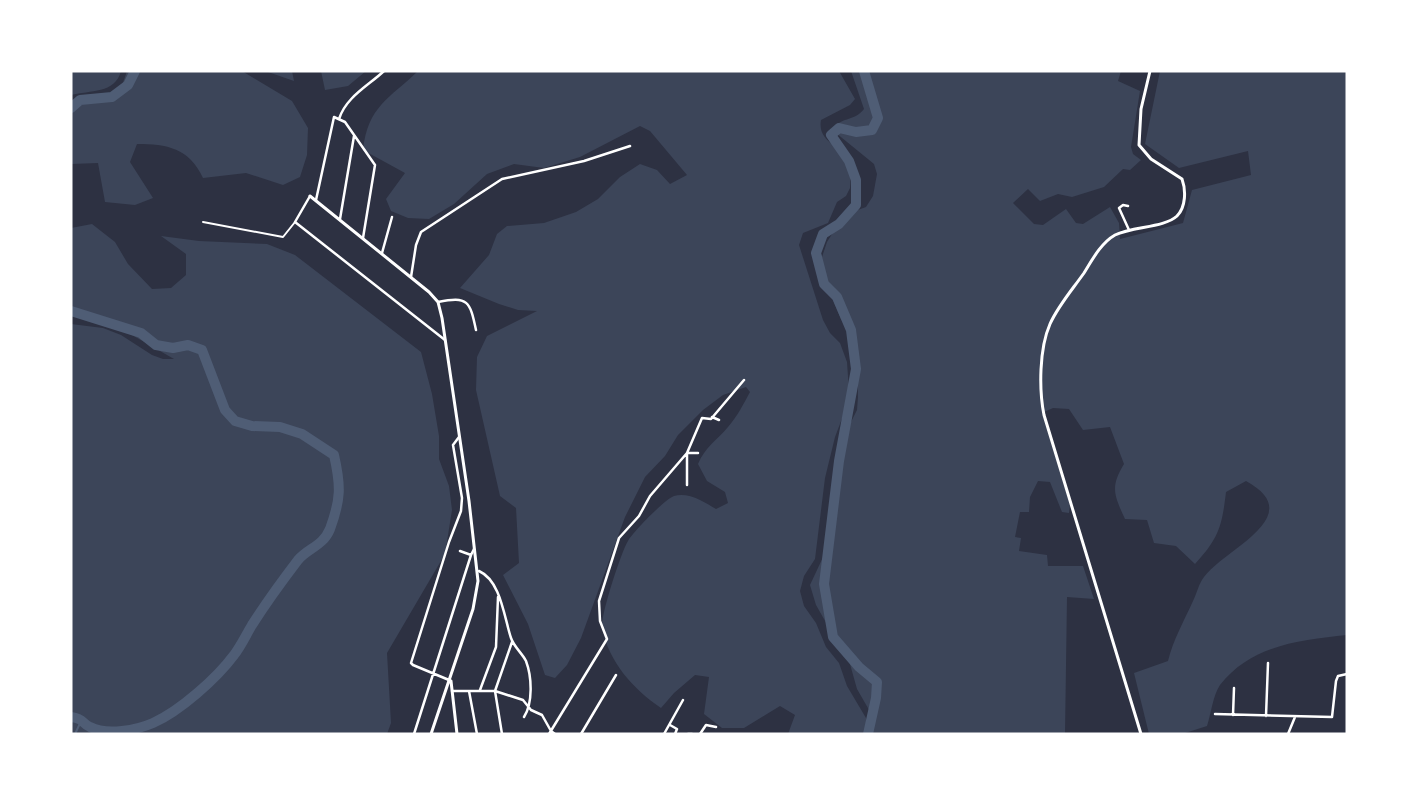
<svg xmlns="http://www.w3.org/2000/svg" width="1418" height="805" font-family="'Public Sans',sans-serif">
<rect width="100%" height="100%" fill="#2d3142"/>
<path fill="#3c4559" d="M 71,71 L 121,71 C 115,94 90,90 71,95 Z
M 127,71 L 242,71 L 292,101 L 308,128 L 307,155 L 300,177 L 283,185 L 246,173 L 203,178 C 189,148 167,144 137,144 L 130,162 L 153,198 L 135,205 L 105,202 L 98,163 L 71,164 L 71,106 C 102,93 113,116 127,71 Z
M 266,71 L 292,71 L 294,81 L 268,72 Z
M 321,71 L 366,71 L 348,86 L 325,90 Z
M 418,71 L 839,71 L 855,99 L 850,105 L 821,120 C 817,142 841,146 852,161 L 850,188 L 846,196 L 837,202 L 828,223 L 803,233 L 799,245 L 823,320 L 830,333 L 840,343 L 847,362 L 849,391 L 846,408 L 835,437 L 825,478 L 815,559 L 804,576 L 800,591 L 804,606 L 816,623 L 826,647 L 839,663 L 847,686 L 866,718 L 866,734 L 788,734 L 795,715 L 780,706 L 744,728 L 722,728 L 704,714 L 709,677 L 695,675 L 674,693 L 661,708 C 633,689 609,662 602,628 C 600,617 621,552 628,541 C 633,532 665,499 674,496 C 689,492 704,502 716,509 L 728,503 L 725,492 L 707,481 L 698,464 C 705,447 717,440 728,427 C 737,417 744,403 750,392 L 746,387 L 723,395 L 703,410 L 678,435 L 665,456 L 645,477 L 625,517 L 581,638 L 567,665 L 555,678 L 545,675 L 528,624 L 503,575 L 519,563 L 516,508 L 500,496 L 476,390 L 477,357 L 487,336 L 537,311 L 518,310 L 499,304 L 460,288 L 489,255 L 497,234 L 507,226 L 544,223 L 576,212 L 598,199 L 620,177 L 640,164 L 657,170 L 670,184 L 687,175 L 650,131 L 640,126 L 580,157 L 544,168 L 514,164 L 487,174 L 454,204 L 429,219 L 408,218 L 391,211 L 386,199 L 405,173 L 363,150 C 368,106 389,99 418,71 Z
M 851,71 L 1121,71 L 1118,81 L 1140,91 L 1131,147 L 1133,154 L 1141,160 L 1130,170 L 1123,169 L 1104,187 L 1072,197 L 1058,194 L 1040,201 L 1028,189 L 1013,203 L 1034,224 L 1043,225 L 1066,209 L 1076,223 L 1083,224 L 1110,207 L 1119,223 L 1120,239 L 1183,223 L 1192,190 L 1251,175 L 1248,151 L 1179,168 L 1145,144 L 1160,71 L 1347,71 L 1347,635 C 1300,640 1251,645 1220,685 C 1213,695 1211,714 1207,726 L 1182,734 L 1149,734 L 1134,673 L 1168,661 C 1173,640 1184,621 1193,601 C 1197,593 1199,583 1204,577 C 1224,549 1310,516 1246,481 L 1226,492 C 1222,526 1219,538 1195,564 L 1176,546 L 1154,543 L 1147,520 L 1125,519 C 1114,495 1110,487 1124,464 L 1110,427 L 1083,430 L 1069,409 L 1053,408 L 1042,413 L 1070,505 L 1069,513 L 1062,512 L 1050,482 L 1038,481 L 1030,497 L 1029,512 L 1020,512 L 1015,537 L 1021,538 L 1019,551 L 1047,555 L 1048,566 L 1083,566 L 1094,599 L 1067,597 L 1065,734 L 873,734 L 872,715 L 857,689 L 848,657 L 841,649 L 816,605 L 810,585 L 824,555 L 835,514 L 842,452 L 847,430 L 857,410 L 858,397 L 858,354 L 853,335 L 841,319 L 824,280 L 822,257 L 827,242 L 844,215 L 866,207 L 873,196 L 877,174 L 874,164 L 836,133 L 834,127 C 843,117 855,121 864,109 Z
M 92,224 L 115,242 L 128,264 L 152,289 L 171,288 L 186,275 L 186,254 L 161,236 L 199,241 L 267,244 L 295,255 L 421,352 L 432,394 L 439,436 L 439,459 L 449,486 L 452,510 L 445,554 L 387,653 L 391,723 L 387,734 L 71,734 L 71,324 L 103,328 L 121,335 L 152,355 L 163,359 L 174,359 L 118,327 L 71,315 L 71,228 Z"/>
<g fill="none" stroke-linecap="round" stroke-linejoin="round">
<path stroke="#4f5d75" stroke-width="2" d="M 75,734 L 82,719"/>
<path stroke="#4f5d75" stroke-width="10" d="M 864,71 L 878,118 L 872,130 L 856,132 L 839,128 L 831,135 L 849,161 L 856,180 L 856,205 L 839,224 L 823,234 L 816,253 L 824,284 L 837,297 L 851,330 L 856,369 L 839,461 L 824,584 L 833,637 L 859,667 L 877,682 L 876,698 L 868,734
M 71,108 L 80,100 L 112,97 L 128,85 L 135,71
M 71,311 L 141,333 L 156,345 L 173,348 L 188,345 L 202,350 L 225,410 L 235,421 L 252,426 L 280,427 L 302,434 L 334,455 C 341,486 341,499 330,529 C 323,546 308,548 298,560 C 282,581 266,603 252,625 C 246,635 241,646 234,655 C 217,678 180,711 153,723 C 137,730 107,736 90,727 C 81,723 85,719 71,717"/>
<path stroke="#fff" stroke-width="2" d="M 203,222 L 283,237 L 295,222"/>
<path stroke="#fff" stroke-width="2.5" d="M 339,119 C 346,97 368,86 384,71
M 310,196 L 295,222 L 445,340
M 316,200 L 334,117 L 345,122 L 375,165 L 363,238
M 1128,206 L 1123,205 L 1119,208 L 1129,230
M 340,219 L 354,136
M 382,253 L 392,217
M 411,277 L 416,245 L 421,232 L 502,179 L 584,161 L 630,146
M 438,302 C 468,296 470,301 476,330
M 712,417 L 719,420
M 687,485 L 687,453 L 698,453
M 460,551 L 471,555 L 474,549
M 479,571 C 501,581 504,617 511,638 C 514,647 522,653 526,661 C 532,677 533,703 524,717
M 449,680 L 413,665 L 411,663 L 449,542 L 461,511 L 462,498 L 453,445 L 459,437
M 480,690 L 496,647 L 498,597
M 452,691 L 495,691 L 523,700 L 531,710 L 542,715 L 551,731 L 555,734
M 469,691 L 477,734
M 1215,714 L 1332,717 L 1336,681 L 1338,676 L 1347,674
M 1233,715 L 1234,688
M 1266,716 L 1268,663
M 670,725 L 677,729 L 675,734
M 414,734 L 471,555
M 502,734 L 495,691 L 512,642
M 549,734 L 607,639 L 600,621 L 599,601 L 619,538 L 639,516 L 650,496 L 687,453 L 702,418 L 711,419 L 744,380
M 581,734 L 616,675
M 664,734 L 683,700
M 688,734 L 692,734
M 700,734 L 706,725 L 716,727
M 1288,734 L 1295,717"/>
<path stroke="#fff" stroke-width="3" d="M 310,196 L 429,292 L 438,302 L 442,318 L 469,501 L 478,581 L 473,609 L 431,734
M 451,681 L 457,734
M 1141,734 L 1044,415 C 1039,390 1039,349 1050,324 C 1058,306 1072,290 1084,273 C 1092,260 1101,243 1115,235 C 1133,226 1164,228 1177,216 C 1186,207 1186,190 1182,179 L 1151,159 L 1139,145 L 1141,109 L 1150,71"/>
</g>
<rect width="1418" height="805" fill="none" stroke="#ffffff" stroke-width="145"/>
</svg>
